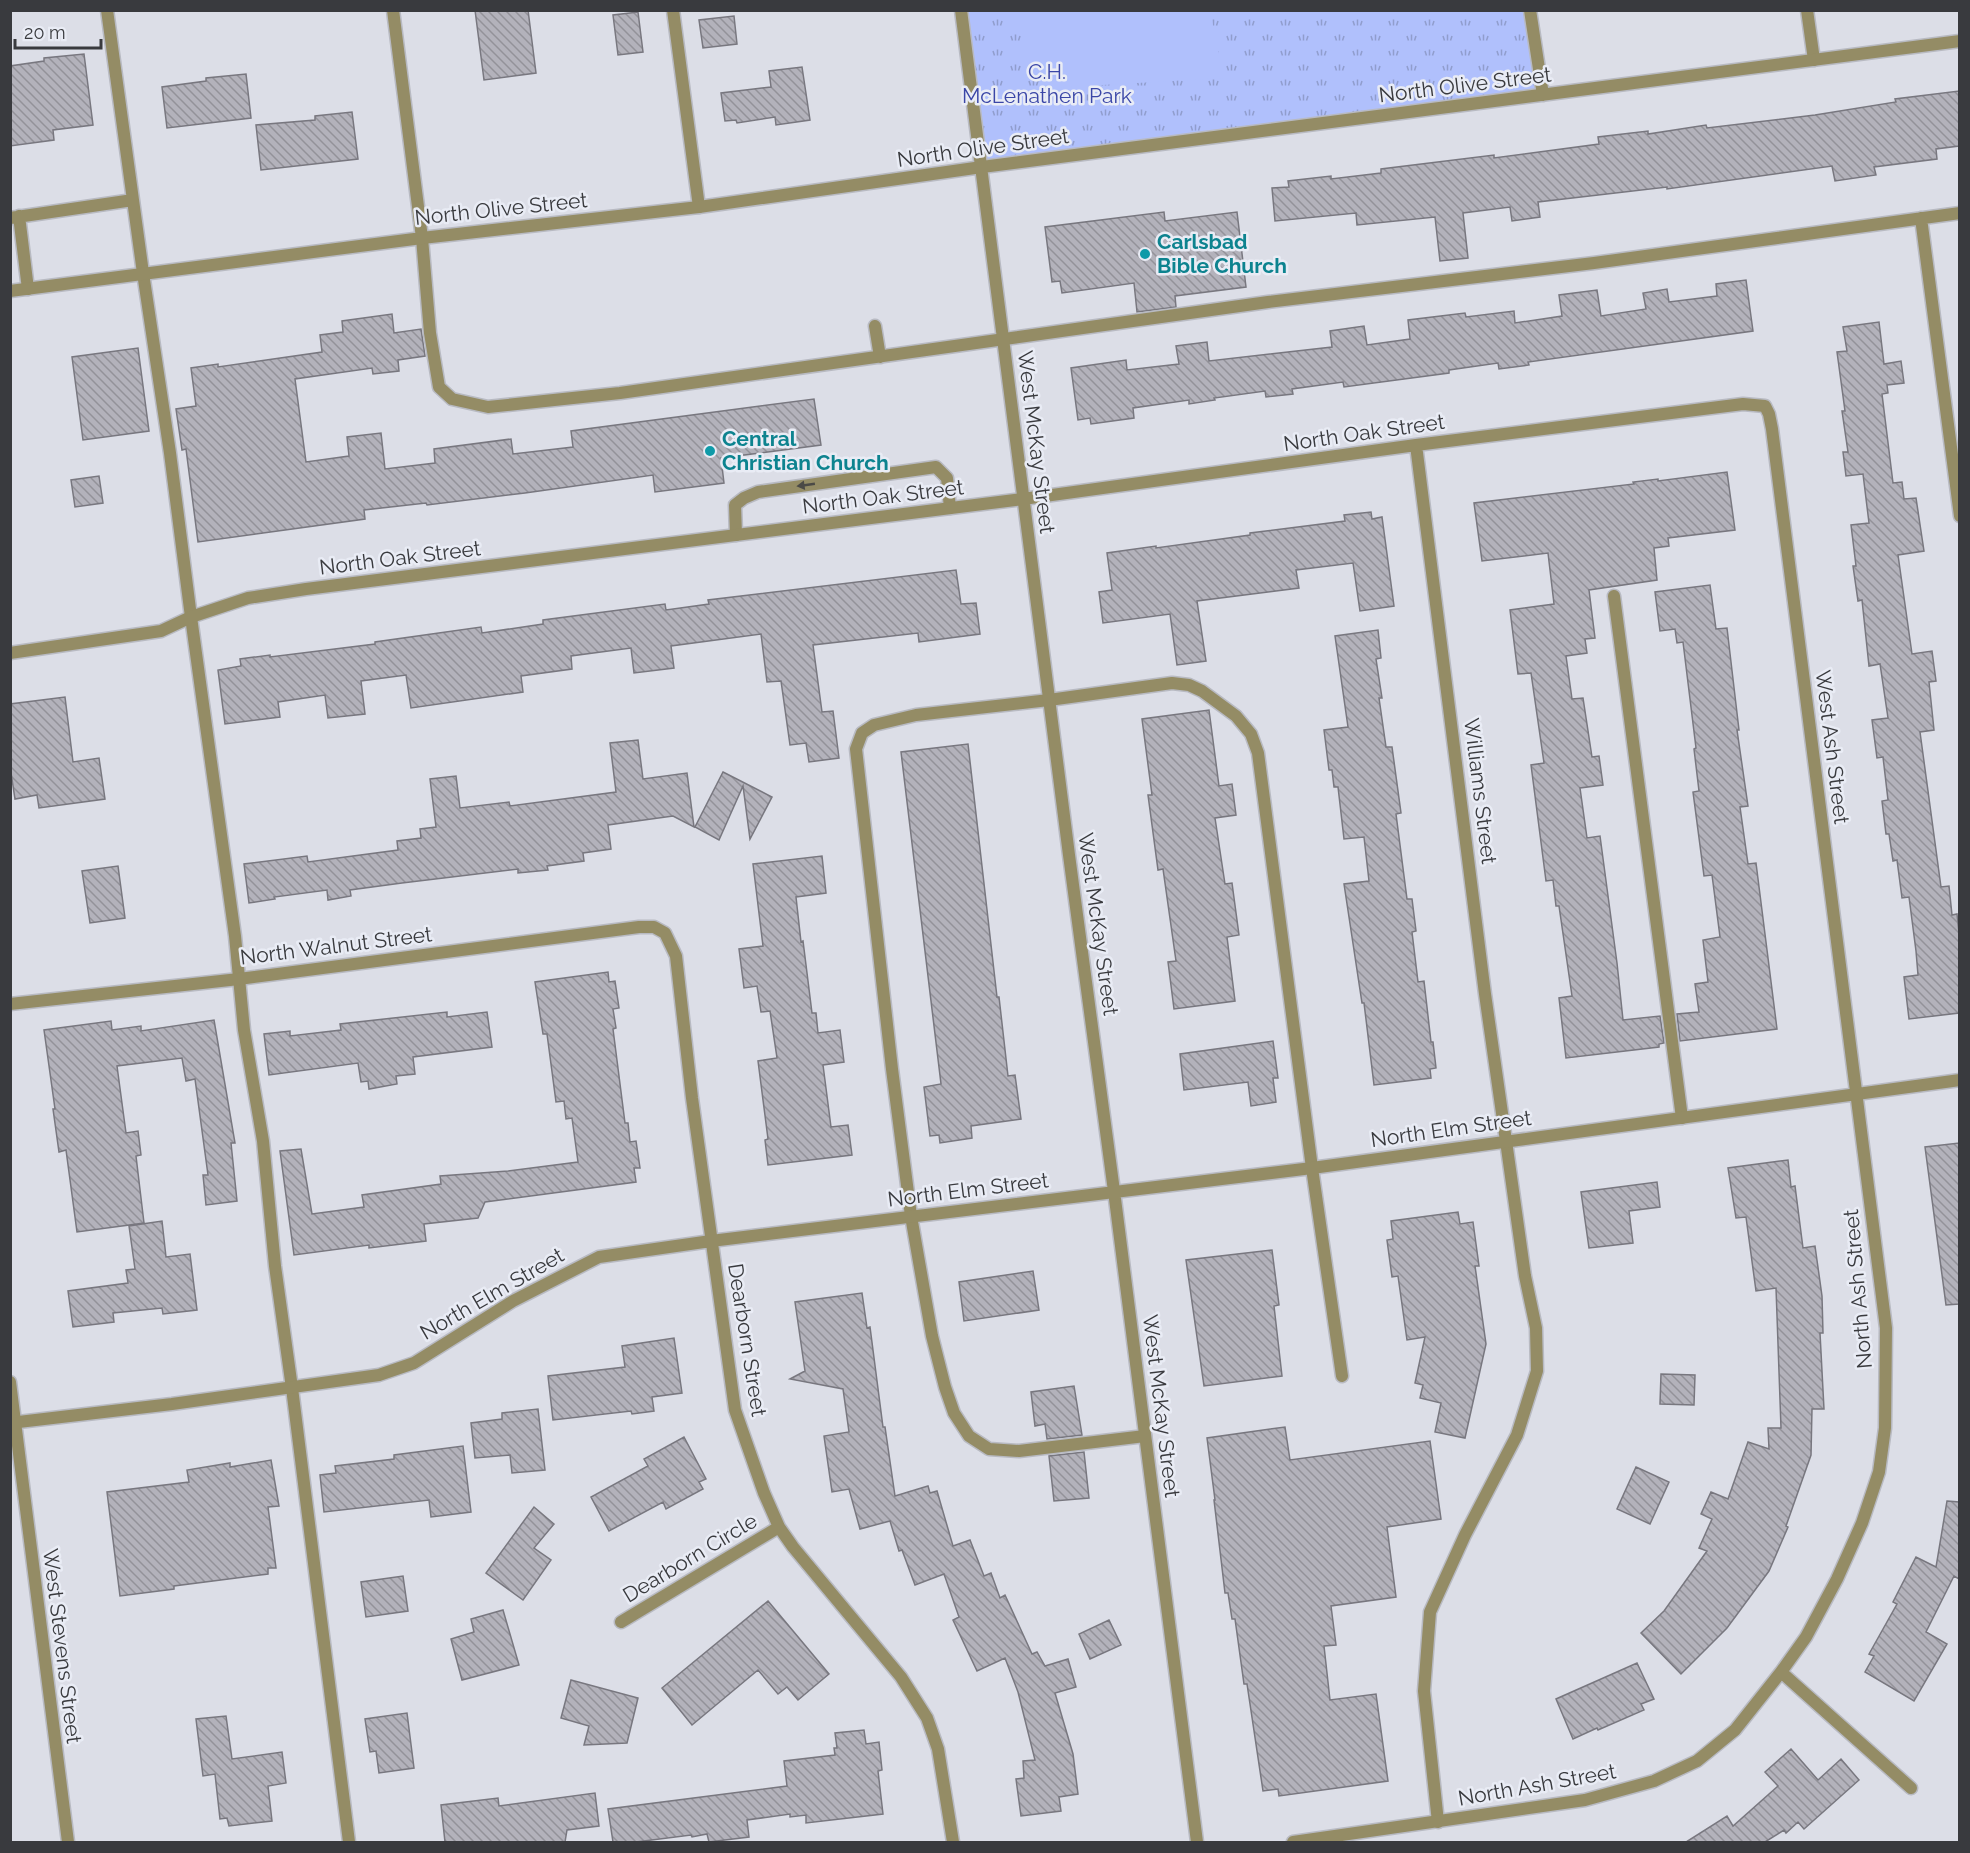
<svg xmlns="http://www.w3.org/2000/svg" width="1970" height="1853" font-family="Raleway,sans-serif">
<defs>
<pattern id="grass-tufts" width="24" height="20" patternUnits="userSpaceOnUse" patternTransform="scale(1.5)"><rect width="24" height="20" fill="#b0c0fc"/><path d="M3 7l-1-3M5 7V3M7 7l1-3M15 17l-1-3M17 17v-4M19 17l1-3" fill="none" stroke="#909dcd"/></pattern>
<pattern id="building-back-hatch" width="6" height="6" patternUnits="userSpaceOnUse" patternTransform="scale(1.5)"><rect width="6" height="6" fill="#b3b2bb"/><path d="M-1 5l2 2M0 0l6 6M5-1l2 2" fill="none" stroke="#939299"/></pattern>
</defs>
<rect width="100%" height="100%" fill="#dcdee7"/>
<path fill="url(#grass-tufts)" d="M 961,11 L 1530,11 L 1543,95 L 982,167 Z"/>
<path fill="#b0c0fc" d="M 1020,11 L 1210,11 L 1224,78 L 1050,88 L 1028,69 Z"/>
<path fill="url(#building-back-hatch)" stroke="#78777f" stroke-width="1.5" d="M 475,10 L 528,10 L 536,73 L 484,80 Z
M 638,12 L 643,52 L 618,55 L 613,15 Z
M 734,16 L 737,44 L 703,48 L 699,20 Z
M 84,54 L 93,125 L 53,130 L 54,140 L 10,146 L 10,66 L 44,61 L 44,58 Z
M 802,67 L 810,120 L 776,125 L 775,117 L 737,123 L 736,120 L 725,121 L 721,93 L 771,87 L 769,71 Z
M 246,74 L 251,118 L 167,128 L 162,87 L 206,81 L 206,78 Z
M 1959,91 L 1959,146 L 1936,149 L 1937,159 L 1874,167 L 1876,175 L 1835,181 L 1832,166 L 1667,189 L 1667,187 L 1538,202 L 1540,217 L 1512,221 L 1510,207 L 1463,213 L 1468,258 L 1440,261 L 1435,217 L 1357,225 L 1356,213 L 1275,221 L 1272,188 L 1289,187 L 1288,181 L 1331,176 L 1331,179 L 1381,173 L 1381,169 L 1494,155 L 1494,158 L 1599,144 L 1598,137 L 1648,131 L 1648,134 L 1706,125 L 1707,128 L 1815,115 L 1896,102 L 1895,99 Z
M 352,112 L 358,159 L 261,170 L 256,125 L 315,120 L 315,116 Z
M 1164,212 L 1165,221 L 1237,212 L 1246,287 L 1175,296 L 1176,307 L 1137,312 L 1134,283 L 1062,293 L 1060,281 L 1052,282 L 1045,227 Z
M 1746,280 L 1753,331 L 1528,362 L 1529,365 L 1499,369 L 1498,363 L 1449,370 L 1449,373 L 1344,387 L 1343,382 L 1292,389 L 1293,394 L 1266,397 L 1265,391 L 1214,398 L 1215,400 L 1189,404 L 1189,400 L 1133,408 L 1134,418 L 1091,424 L 1090,418 L 1078,420 L 1071,368 L 1126,360 L 1127,370 L 1179,364 L 1176,346 L 1207,342 L 1209,361 L 1332,347 L 1330,331 L 1364,326 L 1367,345 L 1410,339 L 1408,320 L 1465,313 L 1466,317 L 1514,311 L 1515,323 L 1562,316 L 1559,295 L 1597,290 L 1601,316 L 1646,309 L 1643,293 L 1667,289 L 1669,302 L 1717,296 L 1716,284 Z
M 392,314 L 394,333 L 421,329 L 425,356 L 398,360 L 399,371 L 373,374 L 372,368 L 295,379 L 306,462 L 349,456 L 347,437 L 381,433 L 385,469 L 435,463 L 434,449 L 511,439 L 513,454 L 573,447 L 571,431 L 814,399 L 821,445 L 721,458 L 724,483 L 655,492 L 653,475 L 525,493 L 427,505 L 426,503 L 364,510 L 365,519 L 198,542 L 186,449 L 182,450 L 176,409 L 196,406 L 191,368 L 218,364 L 218,367 L 322,352 L 320,335 L 343,332 L 342,321 Z
M 1879,322 L 1884,364 L 1901,361 L 1904,383 L 1887,385 L 1888,393 L 1882,394 L 1893,483 L 1902,482 L 1904,499 L 1916,498 L 1924,551 L 1898,555 L 1912,654 L 1932,651 L 1936,681 L 1929,682 L 1934,730 L 1920,732 L 1941,887 L 1949,886 L 1952,915 L 1957,914 L 1959,933 L 1959,1013 L 1909,1019 L 1904,977 L 1918,975 L 1916,951 L 1909,897 L 1902,898 L 1897,860 L 1893,861 L 1889,834 L 1886,834 L 1882,801 L 1888,800 L 1883,757 L 1877,758 L 1872,720 L 1888,718 L 1880,664 L 1869,666 L 1862,600 L 1858,601 L 1853,566 L 1856,566 L 1851,525 L 1869,523 L 1863,474 L 1846,476 L 1843,452 L 1848,452 L 1842,411 L 1845,411 L 1837,352 L 1847,351 L 1843,327 Z
M 138,348 L 149,431 L 83,440 L 72,357 Z
M 1727,472 L 1735,530 L 1668,538 L 1669,546 L 1654,548 L 1657,580 L 1589,590 L 1595,638 L 1585,639 L 1587,653 L 1566,656 L 1572,699 L 1583,698 L 1592,757 L 1599,756 L 1603,785 L 1580,788 L 1587,838 L 1600,836 L 1617,963 L 1623,1020 L 1660,1016 L 1664,1043 L 1659,1044 L 1659,1047 L 1566,1058 L 1559,998 L 1572,996 L 1559,906 L 1556,906 L 1553,880 L 1546,881 L 1531,765 L 1544,763 L 1531,673 L 1518,674 L 1510,610 L 1554,604 L 1548,553 L 1482,561 L 1474,503 L 1634,484 L 1633,482 L 1658,479 L 1658,481 Z
M 99,476 L 103,503 L 75,507 L 71,480 Z
M 1371,512 L 1372,519 L 1382,517 L 1394,606 L 1360,611 L 1353,563 L 1296,570 L 1299,588 L 1197,601 L 1206,661 L 1177,665 L 1170,614 L 1103,623 L 1099,592 L 1112,590 L 1107,553 L 1156,546 L 1156,548 L 1250,535 L 1250,533 L 1345,521 L 1344,515 Z
M 956,570 L 961,604 L 976,603 L 980,634 L 919,642 L 918,633 L 813,645 L 822,712 L 833,711 L 839,758 L 809,762 L 806,743 L 790,745 L 781,681 L 767,682 L 761,634 L 671,646 L 674,668 L 634,673 L 631,648 L 571,656 L 572,669 L 521,676 L 523,692 L 411,708 L 406,675 L 361,681 L 365,714 L 328,718 L 325,695 L 278,702 L 280,717 L 225,724 L 218,670 L 241,666 L 240,659 L 270,655 L 270,657 L 375,644 L 375,642 L 481,627 L 482,633 L 543,624 L 543,620 L 665,604 L 666,610 L 709,604 L 708,600 Z
M 1710,585 L 1716,629 L 1727,628 L 1739,730 L 1737,730 L 1748,806 L 1740,807 L 1748,864 L 1756,863 L 1777,1029 L 1680,1041 L 1677,1014 L 1699,1012 L 1695,984 L 1708,982 L 1703,940 L 1720,937 L 1712,875 L 1704,876 L 1693,792 L 1699,791 L 1694,749 L 1696,748 L 1683,642 L 1677,643 L 1675,629 L 1660,631 L 1655,592 Z
M 1378,630 L 1381,658 L 1376,659 L 1382,698 L 1379,698 L 1386,747 L 1392,747 L 1401,813 L 1396,814 L 1407,899 L 1412,899 L 1416,931 L 1412,932 L 1418,982 L 1424,981 L 1431,1042 L 1433,1042 L 1436,1068 L 1430,1069 L 1431,1078 L 1374,1085 L 1364,1003 L 1362,1003 L 1344,884 L 1369,881 L 1364,837 L 1344,839 L 1338,787 L 1334,787 L 1332,770 L 1329,770 L 1324,730 L 1348,727 L 1335,636 Z
M 65,697 L 73,762 L 99,758 L 105,799 L 39,808 L 37,795 L 15,799 L 10,766 L 10,704 Z
M 1209,710 L 1219,786 L 1232,784 L 1236,815 L 1215,818 L 1225,884 L 1232,883 L 1239,935 L 1227,937 L 1235,1001 L 1174,1009 L 1168,962 L 1176,961 L 1163,869 L 1158,870 L 1148,795 L 1152,795 L 1142,719 Z
M 638,740 L 643,779 L 687,773 L 694,827 L 673,816 L 608,825 L 611,849 L 583,853 L 584,861 L 547,866 L 548,870 L 518,873 L 518,869 L 402,883 L 350,890 L 351,896 L 328,900 L 327,890 L 274,897 L 275,899 L 249,903 L 244,864 L 307,856 L 308,862 L 398,850 L 397,841 L 421,838 L 420,829 L 436,827 L 430,779 L 456,776 L 460,808 L 509,802 L 510,806 L 616,792 L 610,743 Z
M 968,744 L 997,997 L 999,997 L 1008,1076 L 1015,1075 L 1021,1119 L 971,1126 L 972,1138 L 940,1143 L 939,1135 L 930,1136 L 924,1087 L 941,1084 L 901,752 Z
M 723,772 L 772,797 L 750,839 L 743,786 L 719,840 L 695,827 Z
M 822,856 L 826,893 L 796,897 L 801,942 L 803,941 L 812,1013 L 816,1013 L 818,1033 L 840,1030 L 844,1062 L 823,1065 L 831,1127 L 848,1125 L 852,1155 L 768,1165 L 765,1140 L 768,1139 L 758,1061 L 777,1058 L 770,1011 L 761,1012 L 757,986 L 744,988 L 739,949 L 763,946 L 753,864 Z
M 118,866 L 125,918 L 90,923 L 82,871 Z
M 608,972 L 609,982 L 615,981 L 619,1008 L 613,1009 L 616,1028 L 613,1029 L 625,1123 L 628,1123 L 630,1142 L 636,1141 L 640,1168 L 634,1168 L 636,1182 L 485,1202 L 478,1218 L 424,1224 L 426,1241 L 369,1248 L 369,1245 L 294,1255 L 280,1151 L 301,1149 L 312,1214 L 364,1207 L 362,1195 L 441,1184 L 440,1176 L 508,1171 L 578,1162 L 572,1118 L 566,1119 L 564,1101 L 556,1102 L 547,1034 L 543,1034 L 535,982 Z
M 447,1012 L 447,1017 L 487,1012 L 492,1047 L 413,1057 L 415,1074 L 396,1076 L 397,1084 L 369,1089 L 368,1081 L 361,1082 L 358,1063 L 269,1075 L 264,1034 L 290,1031 L 290,1036 L 341,1030 L 340,1024 Z
M 214,1020 L 235,1143 L 231,1143 L 237,1201 L 206,1205 L 203,1175 L 208,1175 L 195,1079 L 186,1081 L 182,1058 L 117,1066 L 126,1133 L 138,1131 L 141,1155 L 136,1156 L 144,1223 L 77,1232 L 66,1150 L 59,1152 L 53,1109 L 55,1109 L 44,1030 L 111,1021 L 112,1030 L 141,1026 L 141,1031 Z
M 1273,1041 L 1278,1078 L 1273,1078 L 1276,1102 L 1251,1106 L 1248,1082 L 1184,1090 L 1180,1054 Z
M 1959,1143 L 1959,1304 L 1946,1305 L 1925,1147 Z
M 1788,1160 L 1791,1187 L 1795,1186 L 1803,1248 L 1815,1246 L 1822,1296 L 1823,1333 L 1820,1333 L 1824,1409 L 1812,1409 L 1811,1455 L 1786,1526 L 1788,1527 L 1769,1571 L 1727,1628 L 1681,1674 L 1641,1633 L 1664,1611 L 1707,1551 L 1699,1548 L 1712,1519 L 1701,1514 L 1711,1492 L 1728,1499 L 1748,1442 L 1769,1449 L 1768,1428 L 1781,1428 L 1776,1288 L 1756,1291 L 1746,1217 L 1736,1218 L 1728,1168 Z
M 1657,1182 L 1660,1207 L 1629,1211 L 1633,1243 L 1589,1248 L 1581,1192 Z
M 1458,1212 L 1460,1224 L 1473,1222 L 1479,1266 L 1475,1266 L 1486,1344 L 1465,1438 L 1435,1432 L 1441,1403 L 1420,1398 L 1423,1385 L 1415,1383 L 1425,1337 L 1407,1340 L 1398,1276 L 1392,1277 L 1387,1240 L 1393,1239 L 1391,1221 Z
M 162,1221 L 166,1257 L 190,1254 L 197,1310 L 163,1314 L 162,1308 L 113,1313 L 114,1322 L 73,1327 L 68,1291 L 128,1283 L 126,1270 L 135,1269 L 129,1226 Z
M 1272,1250 L 1279,1305 L 1274,1306 L 1282,1376 L 1204,1386 L 1186,1260 Z
M 1033,1271 L 1039,1310 L 964,1321 L 959,1282 Z
M 862,1293 L 867,1328 L 870,1327 L 883,1427 L 885,1427 L 895,1496 L 928,1486 L 930,1493 L 937,1491 L 953,1546 L 970,1540 L 984,1576 L 991,1573 L 1000,1598 L 1005,1595 L 1032,1654 L 1037,1652 L 1045,1666 L 1068,1659 L 1076,1687 L 1055,1693 L 1073,1754 L 1078,1794 L 1059,1797 L 1061,1811 L 1021,1816 L 1016,1779 L 1024,1778 L 1023,1761 L 1035,1760 L 1018,1692 L 1005,1658 L 977,1671 L 953,1620 L 959,1617 L 944,1574 L 915,1585 L 902,1550 L 899,1551 L 890,1521 L 860,1529 L 849,1489 L 832,1492 L 824,1436 L 849,1432 L 843,1389 L 790,1379 L 805,1371 L 795,1302 Z
M 674,1338 L 682,1393 L 652,1397 L 654,1411 L 632,1414 L 631,1411 L 553,1420 L 548,1376 L 625,1367 L 622,1346 Z
M 1661,1374 L 1695,1375 L 1694,1405 L 1660,1404 Z
M 1074,1386 L 1082,1435 L 1047,1439 L 1045,1424 L 1035,1426 L 1031,1392 Z
M 538,1409 L 545,1470 L 512,1473 L 510,1455 L 475,1458 L 471,1423 L 502,1419 L 502,1413 Z
M 1285,1427 L 1290,1460 L 1430,1441 L 1441,1519 L 1387,1527 L 1396,1597 L 1331,1606 L 1336,1645 L 1324,1646 L 1330,1700 L 1376,1694 L 1388,1781 L 1279,1796 L 1278,1789 L 1263,1791 L 1247,1684 L 1244,1684 L 1235,1619 L 1232,1619 L 1228,1593 L 1225,1593 L 1214,1500 L 1215,1500 L 1207,1438 Z
M 684,1437 L 706,1479 L 699,1482 L 703,1489 L 666,1509 L 663,1502 L 609,1531 L 591,1497 L 648,1466 L 644,1459 Z
M 463,1446 L 471,1512 L 431,1517 L 429,1500 L 324,1512 L 320,1475 L 336,1473 L 335,1466 L 394,1459 L 394,1455 Z
M 1084,1452 L 1089,1498 L 1054,1501 L 1049,1456 Z
M 271,1460 L 279,1506 L 268,1507 L 276,1568 L 268,1568 L 268,1574 L 174,1586 L 174,1589 L 120,1596 L 107,1492 L 189,1482 L 187,1470 L 230,1463 L 230,1467 Z
M 1636,1467 L 1669,1482 L 1650,1524 L 1617,1509 Z
M 1947,1501 L 1959,1502 L 1959,1579 L 1954,1576 L 1926,1632 L 1947,1644 L 1914,1701 L 1865,1672 L 1874,1656 L 1869,1654 L 1897,1604 L 1893,1602 L 1916,1557 L 1936,1567 Z
M 534,1507 L 554,1524 L 534,1548 L 551,1560 L 523,1600 L 486,1573 Z
M 403,1576 L 408,1611 L 366,1617 L 361,1582 Z
M 768,1601 L 829,1674 L 798,1700 L 787,1687 L 778,1694 L 758,1670 L 692,1725 L 662,1688 Z
M 503,1610 L 519,1665 L 462,1680 L 451,1639 L 474,1632 L 471,1619 Z
M 1109,1620 L 1121,1645 L 1090,1659 L 1079,1634 Z
M 1637,1663 L 1654,1699 L 1641,1704 L 1644,1710 L 1598,1730 L 1597,1728 L 1573,1739 L 1556,1699 Z
M 571,1680 L 638,1698 L 627,1743 L 584,1745 L 589,1726 L 561,1718 Z
M 407,1713 L 414,1768 L 379,1773 L 376,1751 L 370,1752 L 365,1719 Z
M 226,1716 L 232,1759 L 282,1752 L 286,1783 L 268,1786 L 272,1821 L 229,1826 L 227,1818 L 220,1819 L 215,1774 L 203,1776 L 196,1719 Z
M 864,1730 L 866,1744 L 879,1742 L 882,1770 L 878,1771 L 883,1814 L 806,1823 L 806,1815 L 790,1817 L 790,1814 L 747,1820 L 749,1837 L 709,1842 L 707,1834 L 692,1837 L 691,1835 L 636,1842 L 613,1842 L 608,1809 L 787,1786 L 784,1761 L 835,1755 L 834,1748 L 837,1748 L 835,1733 Z
M 1791,1749 L 1818,1780 L 1841,1759 L 1859,1780 L 1804,1829 L 1798,1822 L 1786,1833 L 1784,1830 L 1765,1842 L 1686,1842 L 1727,1816 L 1733,1826 L 1778,1786 L 1765,1772 Z
M 595,1793 L 599,1826 L 567,1830 L 565,1842 L 445,1842 L 441,1805 L 498,1798 L 499,1806 Z"/>
<g fill="none" stroke-linecap="round" stroke-linejoin="round">
<g stroke="#b8bac2" stroke-width="15">
<path id="service" d="M 107,10 L 143,273 L 170,453 L 191,617 L 235,936 L 244,1030 L 263,1141 L 275,1266 L 292,1388 L 349,1842
M 673,10 L 699,207
M 1807,10 L 1814,60
M 19,216 L 28,289
M 10,218 L 133,200
M 1921,218 L 1960,516
M 422,238 L 430,333 L 439,387 L 452,399 L 488,407 L 620,393 L 1268,302 L 1594,263 L 1960,213
M 875,326 L 880,357
M 736,535 L 735,505 L 744,498 L 758,492 L 936,467 L 947,478 L 950,508
M 1614,596 L 1682,1118
M 1145,1436 L 1019,1451 L 989,1449 L 969,1436 L 954,1413 L 945,1387 L 932,1336 L 911,1216 L 892,1069 L 856,749 L 862,733 L 874,725 L 916,715 L 1049,700 L 1172,683 L 1189,685 L 1202,691 L 1236,716 L 1251,734 L 1258,753 L 1312,1168
M 1438,1822 L 1424,1691 L 1430,1612 L 1465,1535 L 1517,1435 L 1537,1371 L 1536,1328 L 1525,1276 L 1506,1141"/>
</g>
<g stroke="#b8bac2" stroke-width="15">
<path id="minor" d="M 393,10 L 422,238
M 961,10 L 1069,855 L 1114,1191 L 1197,1842
M 1530,10 L 1543,95
M 10,291 L 422,238 L 699,207 L 982,167 L 1960,41
M 1416,445 L 1485,994 L 1506,1141
M 10,653 L 161,631 L 191,617 L 248,598 L 306,589 L 1023,499 L 1416,445 L 1743,404 L 1765,406 L 1769,414 L 1772,429 L 1886,1328 L 1885,1428 L 1879,1472 L 1862,1523 L 1837,1579 L 1806,1637 L 1781,1672 L 1735,1730 L 1697,1761 L 1654,1781 L 1585,1800 L 1293,1842
M 10,1004 L 239,979 L 639,927 L 654,927 L 665,933 L 676,956 L 692,1098 L 735,1410 L 764,1493 L 779,1527 L 793,1547 L 901,1677 L 927,1718 L 938,1749 L 953,1842
M 1312,1168 L 1342,1376
M 10,1382 L 68,1842
M 10,1423 L 172,1404 L 379,1375 L 414,1363 L 513,1301 L 599,1257 L 711,1241 L 1312,1168 L 1960,1080
M 621,1622 L 779,1527
M 1781,1672 L 1911,1788"/>
</g>
<use href="#service" stroke="#948c65" stroke-width="12"/>
<use href="#minor" stroke="#948c65" stroke-width="12"/>
</g>
<defs><path id="oneway-solid" d="M-6-.8H1V-3.2L6.5 0L1 3.2V.8H-6Z" transform="scale(1.5)"/></defs>
<use fill="#4b4a46" href="#oneway-solid" transform="translate(806 485) rotate(172)"/>
<g fill="#0f9aa8" stroke="#e9ecf5" stroke-width="2">
<circle cx="1145" cy="254" r="6"/>
<circle cx="710" cy="451" r="6"/>
</g>
<g text-anchor="middle" stroke-width="5" stroke-linejoin="round" paint-order="stroke">
<g font-size="21" fill="#3a46a7" stroke="#e9ecf5">
<text x="1047" y="79">C.H.<tspan x="1047" dy="24">McLenathen Park</tspan></text>
</g>
<g font-size="21" fill="#393a3e" stroke="#e9ecf5">
<text transform="translate(1465 85) rotate(-7)" y="7">North Olive Street</text>
<text transform="translate(983 148) rotate(-8)" y="7">North Olive Street</text>
<text transform="translate(501 209) rotate(-6)" y="7">North Olive Street</text>
<text transform="translate(1364 433) rotate(-8)" y="7">North Oak Street</text>
<text transform="translate(1036 442) rotate(83)" y="7">West McKay Street</text>
<text transform="translate(883 497) rotate(-7)" y="7">North Oak Street</text>
<text transform="translate(400 558) rotate(-7)" y="7">North Oak Street</text>
<text transform="translate(1832 747) rotate(83)" y="7">West Ash Street</text>
<text transform="translate(1480 791) rotate(83)" y="7">Williams Street</text>
<text transform="translate(1098 924) rotate(82)" y="7">West McKay Street</text>
<text transform="translate(336 946) rotate(-7)" y="7">North Walnut Street</text>
<text transform="translate(1451 1129) rotate(-8)" y="7">North Elm Street</text>
<text transform="translate(968 1190) rotate(-7)" y="7">North Elm Street</text>
<text transform="translate(1858 1289) rotate(-95)" y="7">North Ash Street</text>
<text transform="translate(492 1294) rotate(-30)" y="7">North Elm Street</text>
<text transform="translate(747 1340) rotate(81)" y="7">Dearborn Street</text>
<text transform="translate(1161 1406) rotate(83)" y="7">West McKay Street</text>
<text transform="translate(690 1558) rotate(-31)" y="7">Dearborn Circle</text>
<text transform="translate(62 1646) rotate(83)" y="7">West Stevens Street</text>
<text transform="translate(1537 1785) rotate(-10)" y="7">North Ash Street</text>
</g>
<g font-size="21" font-weight="bold" fill="#0d838f" stroke="#e9ecf5" text-anchor="start">
<text x="1157" y="249">Carlsbad<tspan x="1157" dy="24">Bible Church</tspan></text>
<text x="722" y="446">Central<tspan x="722" dy="24">Christian Church</tspan></text>
</g>
</g>
<rect width="1970" height="1853" fill="none" stroke="#393a3e" stroke-width="24"/>
<path d="M15 39v9h86v-9" fill="none" stroke="#393a3e" stroke-width="3"/>
<text x="24" y="39" font-size="18" fill="#393a3e" stroke="#e9ecf5" stroke-width="4.5" paint-order="stroke">20 m</text>
</svg>
